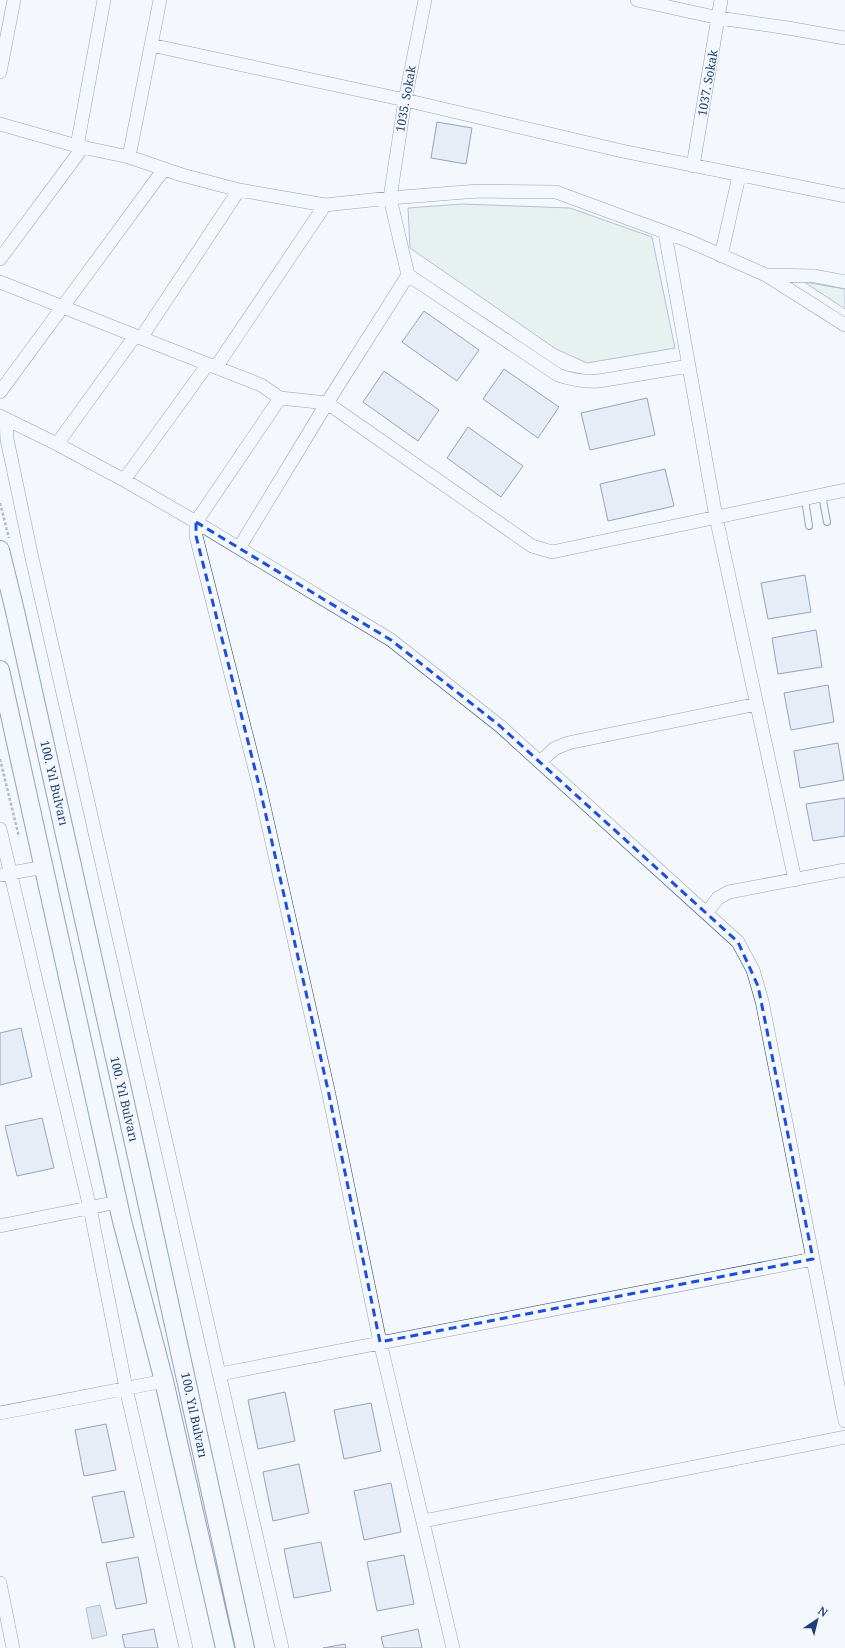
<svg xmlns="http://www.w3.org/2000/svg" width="845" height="1648" font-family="'Noto Serif',serif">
<rect width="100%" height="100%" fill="#f4f7fb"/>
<path fill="#d7e8df" stroke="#687fa3" d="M 462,204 L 570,208 L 652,237 L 675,348 L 587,363 L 556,349 L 410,248 L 408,208 Z
M 804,282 L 845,289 L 845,309 Z"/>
<path fill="#bed0e5" stroke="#687fa3" d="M 100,1605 L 107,1635 L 92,1639 L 86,1608 Z"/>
<path fill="#d5e0f0" stroke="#1d3f73" d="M 437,122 L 472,128 L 466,164 L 431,158 Z
M 424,311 L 479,350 L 457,381 L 402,342 Z
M 504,369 L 559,407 L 538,438 L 483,399 Z
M 384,371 L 439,410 L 418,441 L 363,402 Z
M 647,398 L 655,435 L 590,450 L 581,413 Z
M 468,427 L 523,466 L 501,497 L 447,458 Z
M 665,469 L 674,506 L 608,521 L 600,484 Z
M 805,575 L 811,612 L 768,619 L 761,583 Z
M 816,630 L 822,667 L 778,674 L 772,638 Z
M 828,685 L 834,722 L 791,730 L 784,693 Z
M 838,743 L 844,780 L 800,788 L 794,751 Z
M 845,798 L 845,836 L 813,841 L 806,804 Z
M 21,1028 L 32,1077 L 0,1085 L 0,1033 Z
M 42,1118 L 54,1168 L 17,1176 L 5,1126 Z
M 285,1392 L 295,1441 L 258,1449 L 248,1400 Z
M 371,1403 L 381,1451 L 344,1459 L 334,1410 Z
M 106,1424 L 116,1470 L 84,1476 L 75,1430 Z
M 299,1464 L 309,1513 L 273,1521 L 263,1472 Z
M 391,1483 L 401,1532 L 364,1540 L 354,1491 Z
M 124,1491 L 134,1537 L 102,1543 L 92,1497 Z
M 321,1542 L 331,1591 L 294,1598 L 284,1549 Z
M 404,1555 L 414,1604 L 377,1611 L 367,1562 Z
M 138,1557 L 147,1603 L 116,1609 L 106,1563 Z
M 154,1629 L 158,1648 L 125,1648 L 122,1635 Z
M 418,1629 L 422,1648 L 384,1648 L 381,1637 Z
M 345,1644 L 346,1648 L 323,1648 Z"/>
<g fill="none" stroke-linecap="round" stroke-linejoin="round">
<g stroke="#1d3f73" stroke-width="8">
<path id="service" d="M 822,495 L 827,522
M 805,499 L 809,526"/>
</g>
<g stroke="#1d3f73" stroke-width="14">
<path id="minor" d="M 637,0 L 719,18 L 788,28 L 845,38
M 151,45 L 405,100 L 622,151 L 845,196
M 0,72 L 14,0
M 0,124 L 77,146 L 129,157 L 182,175 L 239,190 L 325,205 L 390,198 L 478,191 L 556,192 L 689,241 L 766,275 L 845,325
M 77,146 L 104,0
M 129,157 L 160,0
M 693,166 L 721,0
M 665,233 L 716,517 L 795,880
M 721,256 L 739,176
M 0,259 L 83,147
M 408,275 L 558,375 C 572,380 584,382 599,381 L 689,366
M 766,275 L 815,276 L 845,282
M 0,282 L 141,338 L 239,190
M 216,367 L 325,205
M 0,392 L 164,169
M 280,398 L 327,403 L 532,546 L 552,552 L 845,490
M 0,416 L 57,444 L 124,480 L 196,522 L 280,398 L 261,385 L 141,338
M 6,419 L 7,439 L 32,558 L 282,1648
M 57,444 L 135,336
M 124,480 L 208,364
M 196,522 L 391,640 L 500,726 L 738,942 L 753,970 L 762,1001 L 845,1421
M 196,522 L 196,536 L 260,789 L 328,1090 L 380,1342 L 453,1648
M 239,548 L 327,403 L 408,275 L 390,198 L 405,100 L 425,0
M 540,762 L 554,749 L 568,743 L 757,704
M 0,829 L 90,1208 L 126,1388 L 186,1648
M 0,875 L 44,867
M 707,912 L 718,898 L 729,892 L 845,870
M 0,1226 L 118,1202
M 220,1374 L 813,1259
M 0,1413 L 164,1381
M 423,1521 L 845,1437
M 0,1583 L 13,1648"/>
</g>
<g stroke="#1d3f73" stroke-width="20">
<path id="secondary" d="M 0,550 L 15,611 L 140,1170 L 245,1648
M 0,670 L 122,1221 L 164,1381 L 225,1648"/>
</g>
<path stroke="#5e769c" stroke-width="2.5" stroke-dasharray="3 2" stroke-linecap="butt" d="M 0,503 L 9,538
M 0,759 L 19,837"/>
<use href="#service" stroke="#f4f7fb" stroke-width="6"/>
<use href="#minor" stroke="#f4f7fb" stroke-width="13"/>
<use href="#secondary" stroke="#f4f7fb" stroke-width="18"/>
</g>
<path d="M0 0H845V1648H0ZM 196,522 L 391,640 L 500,726 L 738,942 L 758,986 L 813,1259 L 380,1342 L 328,1090 L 260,789 L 196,536 Z" fill="#f4f7fb" fill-opacity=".55" fill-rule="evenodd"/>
<path fill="none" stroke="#1d4ed8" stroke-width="3" stroke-dasharray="8 5" stroke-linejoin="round" d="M 196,522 L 391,640 L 500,726 L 738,942 L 758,986 L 813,1259 L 380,1342 L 328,1090 L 260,789 L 196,536 Z"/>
<g text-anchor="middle" stroke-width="3" stroke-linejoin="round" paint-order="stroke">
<g font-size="12" fill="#1d3f73" stroke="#f4f7fb">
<text transform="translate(708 83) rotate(-80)" y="4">1037. Sokak</text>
<text transform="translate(406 99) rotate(-80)" y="4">1035. Sokak</text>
<text transform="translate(54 783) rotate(77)" y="4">100. Yıl Bulvarı</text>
<text transform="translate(124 1099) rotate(77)" y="4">100. Yıl Bulvarı</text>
<text transform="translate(194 1415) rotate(78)" y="4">100. Yıl Bulvarı</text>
</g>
</g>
<g transform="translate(817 1620) rotate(35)" stroke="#f4f7fb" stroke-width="3" paint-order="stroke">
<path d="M0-3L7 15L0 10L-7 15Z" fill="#1d3f73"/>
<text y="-6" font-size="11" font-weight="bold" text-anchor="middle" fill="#1d3f73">N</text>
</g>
</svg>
